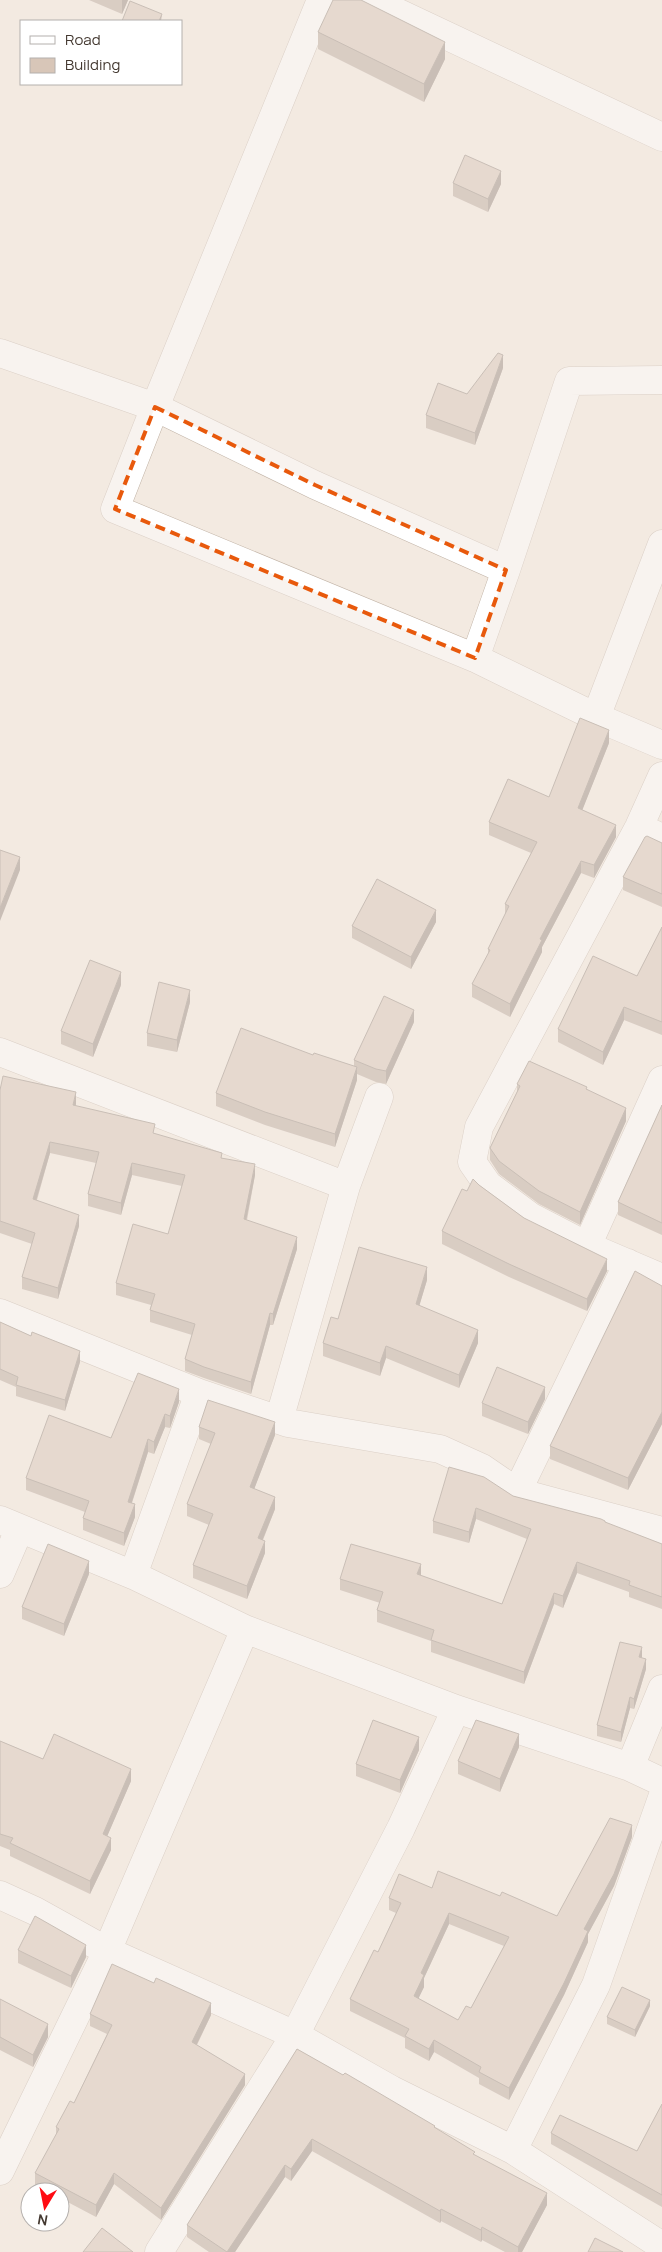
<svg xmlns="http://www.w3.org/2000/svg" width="662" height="2252" font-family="Manrope,sans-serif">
<rect width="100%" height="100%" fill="#f3eae1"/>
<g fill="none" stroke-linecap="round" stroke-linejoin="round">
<g stroke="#c1b3a6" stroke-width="29">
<path id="street" d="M 321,0 L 155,407 L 115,509 L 475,658 L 596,717 L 662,745
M 371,0 L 662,137
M 0,353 L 155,407 L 315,485 L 506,570 L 475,658
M 506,570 L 569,381 L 662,380
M 596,717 L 662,544
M 662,776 L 639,827 L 479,1127 L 472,1162 L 488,1185 L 531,1217 L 587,1246 L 662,1278
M 639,827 L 662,838
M 0,1052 L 346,1186
M 587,1246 L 662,1080
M 0,1313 L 199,1393 L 288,1423 L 440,1449 L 482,1468 L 517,1492 L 662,1531
M 279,1420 L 346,1186 L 379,1097
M 517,1492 L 628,1263
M 0,1520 L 133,1575 L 245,1629 L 456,1709 L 630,1767 L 662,1782
M 0,1574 L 19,1530
M 133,1575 L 199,1393
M 630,1767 L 662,1689
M 0,1895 L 35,1911 L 107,1951 L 295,2035 L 392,2090 L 513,2150 L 662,2246
M 513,2150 L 596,1985 L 662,1798
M 0,2171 L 107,1951 L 245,1629
M 159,2252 L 295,2035 L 401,1828 L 456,1709"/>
</g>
<use href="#street" stroke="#fff" stroke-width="28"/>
</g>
<path fill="#baaa9e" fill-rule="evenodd" d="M 89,0 L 128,0 L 122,14 Z
M 318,32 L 445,59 L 424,102 L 318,49 Z
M 453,183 L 501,184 L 488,212 L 453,196 Z
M 503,368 L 475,445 L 426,428 L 426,415 L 467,394 Z
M 609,743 L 582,810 L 616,837 L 594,878 L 581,873 L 542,947 L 542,952 L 510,1017 L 472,997 L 472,984 L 488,955 L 488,949 L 505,915 L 505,904 L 531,853 L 489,835 L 489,822 L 549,797 Z
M 662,843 L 662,907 L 623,890 L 623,877 Z
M 436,922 L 411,969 L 352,938 L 352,926 Z
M 662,927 L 662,1035 L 624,1020 L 603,1065 L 558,1042 L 558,1029 L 637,976 Z
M 121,985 L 93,1057 L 61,1044 L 61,1031 Z
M 190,1002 L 177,1052 L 147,1046 L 147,1033 Z
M 414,1022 L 386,1084 L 376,1082 L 357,1074 L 357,1080 L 335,1147 L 265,1125 L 216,1106 L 216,1093 L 313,1055 L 354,1066 L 354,1060 Z
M 517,1084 L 587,1089 L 626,1121 L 580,1225 L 539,1204 L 499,1174 L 490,1160 L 490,1148 L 517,1092 Z
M 0,1090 L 76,1104 L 75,1106 L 222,1158 L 255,1175 L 247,1220 L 297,1249 L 273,1325 L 270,1325 L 251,1394 L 204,1378 L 185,1371 L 185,1359 L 192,1335 L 150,1322 L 150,1310 L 151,1305 L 116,1295 L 116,1283 L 168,1234 L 182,1186 L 132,1175 L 121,1215 L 88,1206 L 88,1194 L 96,1163 L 50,1153 L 37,1200 L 79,1226 L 58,1299 L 22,1289 L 22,1277 L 32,1244 L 0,1233 Z
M 662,1105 L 662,1235 L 618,1215 L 618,1202 Z
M 479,1185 L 524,1218 L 607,1271 L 587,1311 L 509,1277 L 442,1244 L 442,1231 L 467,1191 Z
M 427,1280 L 419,1306 L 478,1343 L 459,1388 L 386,1358 L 380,1376 L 323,1356 L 323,1343 L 338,1319 Z
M 662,1286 L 662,1424 L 628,1490 L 550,1459 L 550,1446 Z
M 0,1322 L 31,1336 L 80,1362 L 65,1411 L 16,1396 L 16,1387 L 0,1380 Z
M 545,1399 L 528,1434 L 482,1416 L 482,1403 Z
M 179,1402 L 170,1428 L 165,1427 L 154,1454 L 148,1452 L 132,1503 L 135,1517 L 124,1546 L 83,1530 L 83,1518 L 85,1512 L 26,1490 L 26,1478 L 111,1438 Z
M 199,1427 L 275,1435 L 254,1489 L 275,1509 L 263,1540 L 265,1553 L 247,1599 L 193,1578 L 193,1565 L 209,1525 L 187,1516 L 187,1504 L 211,1444 L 199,1439 Z
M 513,1496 L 605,1523 L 662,1544 L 662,1609 L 629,1597 L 629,1592 L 577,1573 L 563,1608 L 554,1604 L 524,1684 L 431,1652 L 431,1641 L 377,1622 L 377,1610 L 380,1603 L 340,1590 L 340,1579 L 421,1576 L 502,1604 L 527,1539 L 476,1519 L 469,1543 L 433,1533 L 433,1521 Z
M 89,1574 L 64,1636 L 22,1619 L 22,1607 Z
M 642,1658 L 646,1669 L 634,1709 L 630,1708 L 621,1742 L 597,1736 L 597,1725 Z
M 0,1741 L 43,1759 L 131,1781 L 107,1836 L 111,1850 L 90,1894 L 10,1856 L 10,1850 L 0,1846 Z
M 519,1747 L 500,1792 L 458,1774 L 458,1761 Z
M 419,1750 L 400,1793 L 356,1776 L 356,1764 Z
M 632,1837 L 614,1886 L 588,1934 L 588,1942 L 564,1995 L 509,2100 L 479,2084 L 479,2078 L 434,2052 L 429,2061 L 405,2048 L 405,2038 L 350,2011 L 350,1999 L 378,1952 L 396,1913 L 389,1910 L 389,1898 L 432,1888 L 500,1896 L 557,1916 ZM 449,1924 L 504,1946 L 471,2008 L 458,2020 L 418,1998 L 424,1987 L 424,1978 Z
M 18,1950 L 86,1957 L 71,1988 L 18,1963 Z
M 0,1999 L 48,2037 L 33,2067 L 0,2050 Z
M 650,2006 L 635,2037 L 607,2024 L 607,2017 Z
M 90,2014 L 211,2015 L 197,2045 L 245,2085 L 161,2220 L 114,2184 L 96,2217 L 60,2198 L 60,2192 L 49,2192 L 35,2185 L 35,2173 L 56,2135 L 56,2127 L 74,2103 L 107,2034 L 90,2026 Z
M 297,2049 L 435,2128 L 547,2205 L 522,2252 L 505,2252 L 482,2240 L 481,2242 L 441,2221 L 440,2223 L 312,2151 L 291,2181 L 285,2177 L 235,2252 L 209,2252 L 187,2237 L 187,2225 Z
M 662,2104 L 662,2207 L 551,2144 L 551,2133 L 637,2151 Z"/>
<path fill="#978b81" d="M 122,0 L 128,0 L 122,14 Z
M 162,14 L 161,21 L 159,21 Z
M 445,42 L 445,59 L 424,102 L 424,84 Z
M 501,171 L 501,184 L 488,212 L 488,199 Z
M 503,355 L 503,368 L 475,445 L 475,433 Z
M 609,730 L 609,743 L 578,821 L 578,808 Z
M 616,825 L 616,837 L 594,878 L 594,865 Z
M 20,857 L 20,870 L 0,921 L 0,908 Z
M 581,861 L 581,873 L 542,947 L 542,952 L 510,1017 L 510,1004 L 540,939 Z
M 436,910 L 436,922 L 411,969 L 411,957 Z
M 121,972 L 121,985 L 93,1057 L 93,1044 Z
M 190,990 L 190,1002 L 177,1052 L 177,1040 Z
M 624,1007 L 624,1020 L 603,1065 L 603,1052 Z
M 414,1010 L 414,1022 L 386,1084 L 386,1071 Z
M 357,1067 L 357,1080 L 335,1147 L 335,1134 Z
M 76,1092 L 76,1104 L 73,1117 L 73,1105 Z
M 626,1108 L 626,1121 L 580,1225 L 580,1212 Z
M 50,1142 L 50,1153 L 33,1211 L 33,1199 Z
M 132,1163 L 132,1175 L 121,1215 L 121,1203 Z
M 255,1164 L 255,1175 L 244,1231 L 244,1219 Z
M 79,1215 L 79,1226 L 58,1299 L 58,1288 Z
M 297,1237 L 297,1249 L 273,1325 L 273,1314 Z
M 607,1259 L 607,1271 L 587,1311 L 587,1299 Z
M 427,1267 L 427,1280 L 416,1317 L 416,1304 Z
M 270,1313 L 270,1325 L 251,1394 L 251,1382 Z
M 478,1330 L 478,1343 L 459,1388 L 459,1375 Z
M 386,1346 L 386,1358 L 380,1376 L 380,1363 Z
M 80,1351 L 80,1362 L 65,1411 L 65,1400 Z
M 545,1387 L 545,1399 L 528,1434 L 528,1422 Z
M 179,1389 L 179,1402 L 170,1428 L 170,1416 Z
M 662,1412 L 662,1424 L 628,1490 L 628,1478 Z
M 165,1414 L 165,1427 L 154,1454 L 154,1442 Z
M 275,1422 L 275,1435 L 250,1500 L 250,1487 Z
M 148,1439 L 148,1452 L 128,1514 L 128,1502 Z
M 275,1497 L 275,1509 L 258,1551 L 258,1538 Z
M 135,1504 L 135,1517 L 124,1546 L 124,1533 Z
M 476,1508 L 476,1519 L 469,1543 L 469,1532 Z
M 265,1541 L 265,1553 L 247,1599 L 247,1586 Z
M 89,1561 L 89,1574 L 64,1636 L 64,1624 Z
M 577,1562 L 577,1573 L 563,1608 L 563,1596 Z
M 421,1564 L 421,1576 L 417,1574 Z
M 554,1593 L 554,1604 L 524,1684 L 524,1672 Z
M 642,1647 L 642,1658 L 639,1657 Z
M 646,1659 L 646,1669 L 634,1709 L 634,1699 Z
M 630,1697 L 630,1708 L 621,1742 L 621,1732 Z
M 519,1734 L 519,1747 L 500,1792 L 500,1779 Z
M 419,1737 L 419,1750 L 400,1793 L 400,1780 Z
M 131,1769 L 131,1781 L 103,1846 L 103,1834 Z
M 632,1825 L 632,1837 L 614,1886 L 588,1934 L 588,1942 L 564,1995 L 509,2100 L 509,2088 L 584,1929 Z
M 111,1838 L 111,1850 L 90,1894 L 90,1881 Z
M 449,1913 L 449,1924 L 424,1978 L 424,1987 L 414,2008 L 414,1996 L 421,1973 Z
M 86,1945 L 86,1957 L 71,1988 L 71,1976 Z
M 650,2000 L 650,2006 L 635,2037 L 635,2030 Z
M 211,2003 L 211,2015 L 192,2054 L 192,2042 Z
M 48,2024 L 48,2037 L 33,2067 L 33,2055 Z
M 434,2040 L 434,2052 L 429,2061 L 429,2049 Z
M 245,2074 L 245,2085 L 161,2220 L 161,2208 Z
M 312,2139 L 312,2151 L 291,2181 L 291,2169 Z
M 285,2165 L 285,2177 L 235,2252 L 227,2252 Z
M 114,2173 L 114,2184 L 96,2217 L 96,2205 Z
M 547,2193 L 547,2205 L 522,2252 L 518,2252 L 518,2247 Z
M 441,2209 L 441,2221 L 440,2223 L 440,2211 Z
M 482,2227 L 482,2240 L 481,2242 L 481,2230 Z"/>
<path fill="#d8c6b8" stroke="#978b81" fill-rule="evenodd" d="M 333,0 L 361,0 L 445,42 L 424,84 L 318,32 Z
M 130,1 L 162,14 L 159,21 L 122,21 Z
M 465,155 L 501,171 L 488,199 L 453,183 Z
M 498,353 L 503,355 L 475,433 L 426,415 L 438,383 L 467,394 Z
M 580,718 L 609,730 L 578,808 L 616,825 L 594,865 L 581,861 L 540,939 L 542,940 L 510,1004 L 472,984 L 490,950 L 488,949 L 509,906 L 505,904 L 537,842 L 489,822 L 508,779 L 549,797 Z
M 647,836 L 662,843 L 662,894 L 623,877 L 645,837 Z
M 0,850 L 20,857 L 0,908 Z
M 377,879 L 436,910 L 411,957 L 352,926 Z
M 662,927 L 662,1022 L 624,1007 L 603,1052 L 558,1029 L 593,956 L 637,976 Z
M 90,960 L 121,972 L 93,1044 L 61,1031 Z
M 159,982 L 190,990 L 177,1040 L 147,1033 Z
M 384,996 L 414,1010 L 386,1071 L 376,1069 L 354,1060 Z
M 241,1028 L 313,1055 L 314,1053 L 357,1067 L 335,1134 L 265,1112 L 216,1093 Z
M 529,1061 L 587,1087 L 586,1089 L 626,1108 L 580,1212 L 539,1191 L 499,1161 L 490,1148 L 520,1086 L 517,1084 Z
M 3,1076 L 76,1092 L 73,1105 L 155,1124 L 153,1133 L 222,1153 L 221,1158 L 255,1164 L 244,1219 L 297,1237 L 273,1314 L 270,1313 L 251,1382 L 204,1367 L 185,1359 L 195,1324 L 150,1310 L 155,1294 L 116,1283 L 133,1224 L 168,1234 L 185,1175 L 132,1163 L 121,1203 L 88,1194 L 99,1152 L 50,1142 L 33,1199 L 79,1215 L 58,1288 L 22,1277 L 35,1233 L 0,1221 L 0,1090 Z
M 662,1105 L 662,1223 L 618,1202 Z
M 473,1179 L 479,1185 L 524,1218 L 607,1259 L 587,1299 L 509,1264 L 442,1231 L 462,1189 L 467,1191 Z
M 359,1247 L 427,1267 L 416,1304 L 478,1330 L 459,1375 L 386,1346 L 380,1363 L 323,1343 L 331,1317 L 338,1319 Z
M 635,1271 L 662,1286 L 662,1412 L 628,1478 L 550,1446 Z
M 0,1322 L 31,1336 L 32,1332 L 80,1351 L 65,1400 L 16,1385 L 18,1377 L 0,1369 Z
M 497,1367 L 545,1387 L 528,1422 L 482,1403 Z
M 138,1373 L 179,1389 L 170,1416 L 165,1414 L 154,1442 L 148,1439 L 128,1502 L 135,1504 L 124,1533 L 83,1518 L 89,1501 L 26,1478 L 49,1415 L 111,1438 Z
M 208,1400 L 275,1422 L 250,1487 L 275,1497 L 258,1538 L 265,1541 L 247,1586 L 193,1565 L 213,1514 L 187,1504 L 215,1433 L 199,1427 Z
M 449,1467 L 484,1477 L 513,1496 L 601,1519 L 605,1521 L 605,1522 L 662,1544 L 662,1597 L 629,1585 L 630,1581 L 577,1562 L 563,1596 L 554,1593 L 524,1672 L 431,1640 L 434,1630 L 377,1610 L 383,1592 L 340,1579 L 351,1544 L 421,1564 L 417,1574 L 502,1604 L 531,1529 L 476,1508 L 469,1532 L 433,1521 Z
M 48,1544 L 89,1561 L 64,1624 L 22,1607 Z
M 620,1642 L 642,1647 L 639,1657 L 646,1659 L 634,1699 L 630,1697 L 621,1732 L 597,1725 Z
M 373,1720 L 419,1737 L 400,1780 L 356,1764 Z
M 476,1720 L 519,1734 L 500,1779 L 458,1761 Z
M 54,1734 L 131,1769 L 103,1834 L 111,1838 L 90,1881 L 10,1843 L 13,1838 L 0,1834 L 0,1741 L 43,1759 Z
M 610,1818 L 632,1825 L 614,1874 L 584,1929 L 588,1931 L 564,1983 L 509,2088 L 479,2072 L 481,2067 L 434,2040 L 429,2049 L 405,2036 L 409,2029 L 350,1999 L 374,1950 L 378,1952 L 401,1903 L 389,1898 L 399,1874 L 432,1888 L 438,1871 L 500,1896 L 502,1892 L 557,1916 ZM 449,1913 L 509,1937 L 471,2008 L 466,2006 L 458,2020 L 414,1996 L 424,1975 L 421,1973 Z
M 35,1916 L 86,1945 L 71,1976 L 18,1950 Z
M 112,1964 L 154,1983 L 156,1978 L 211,2003 L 192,2042 L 245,2074 L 161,2208 L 114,2173 L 96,2205 L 35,2173 L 59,2129 L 56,2127 L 70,2101 L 74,2103 L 112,2025 L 90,2014 Z
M 622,1987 L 650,2000 L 635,2030 L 607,2017 Z
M 0,1999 L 48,2024 L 33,2055 L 0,2037 Z
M 297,2049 L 343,2075 L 345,2073 L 435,2126 L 434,2127 L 475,2152 L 473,2154 L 547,2193 L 518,2247 L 482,2227 L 481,2230 L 441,2209 L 440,2211 L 312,2139 L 291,2169 L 285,2165 L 227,2252 L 187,2225 Z
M 662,2104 L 662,2195 L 551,2133 L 560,2115 L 637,2151 Z
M 102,2228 L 133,2252 L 83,2252 Z
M 595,2238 L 623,2252 L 588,2252 Z"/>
<path d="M0 0H662V2252H0ZM 155,407 L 315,485 L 506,570 L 475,658 L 115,509 Z" fill="#f3eae1" fill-opacity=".55" fill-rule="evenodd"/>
<path fill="none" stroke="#e8590c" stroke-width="4" stroke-dasharray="10 6" stroke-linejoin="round" d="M 155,407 L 315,485 L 506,570 L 475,658 L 115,509 Z"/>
<rect x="20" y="20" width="162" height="65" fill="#ffffff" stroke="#b4b0ad"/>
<rect x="30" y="36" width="25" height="8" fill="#ffffff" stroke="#b4b0ad"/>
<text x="65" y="45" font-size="15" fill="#443931">Road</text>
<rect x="30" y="58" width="25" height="15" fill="#d8c6b8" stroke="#b4b0ad"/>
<text x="65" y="70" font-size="15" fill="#443931">Building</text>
<g transform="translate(45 2207) rotate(190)"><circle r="24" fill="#ffffff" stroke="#b4b0ad"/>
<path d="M0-4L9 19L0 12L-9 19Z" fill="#ff0b13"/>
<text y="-8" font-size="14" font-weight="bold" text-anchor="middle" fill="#443931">N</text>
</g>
</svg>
